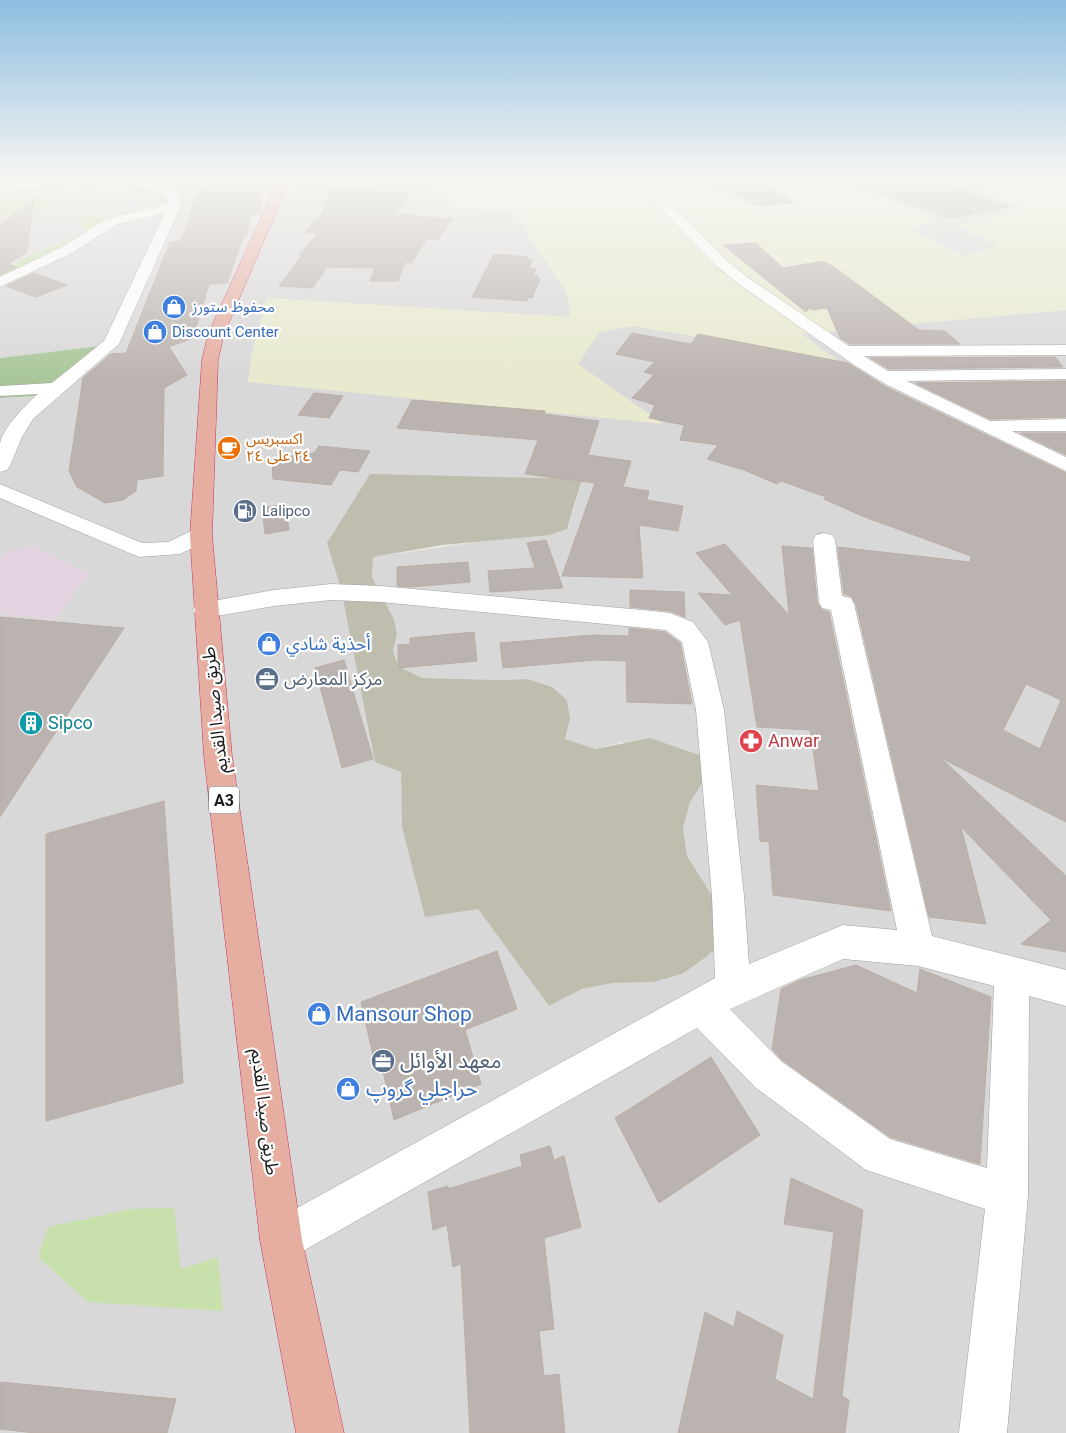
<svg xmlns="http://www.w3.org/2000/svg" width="1066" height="1433" font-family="Roboto,'Noto Sans Arabic',sans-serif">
<rect width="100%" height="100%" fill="#ebe8e1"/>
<path fill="#d9d8d8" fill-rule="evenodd" d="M 34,178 L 296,178 L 430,184 L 453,207 L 513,212 L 567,292 L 571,318 L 268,298 L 252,354 L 248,382 L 661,423 L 578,364 L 599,332 L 633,326 L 837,360 L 801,334 L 1066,310 L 1066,1433 L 0,1433 L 0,398 L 34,396 L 98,346 L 0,358 L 0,283 L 76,250 L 115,225 L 145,214 L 166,188 L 98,188 L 119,189 L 146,200 L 131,216 L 97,217 L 79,216 L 85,233 L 19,260 L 0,274 L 0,215 L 44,208 L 49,205 L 100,201 L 58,193 L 0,197 L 0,181 ZM 577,494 L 575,506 L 567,529 L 373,557 L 372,577 L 394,619 L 397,634 L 393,651 L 398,666 L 422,678 L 501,680 L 527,679 L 570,719 L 565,739 L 596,749 L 622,742 L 703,782 L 690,802 L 683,828 L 687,857 L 721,910 L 613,983 L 582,989 L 549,1006 L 478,909 L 410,856 L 402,827 L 401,771 L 327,543 Z
M 865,178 L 946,178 L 976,187 L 1024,209 L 957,225 L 999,246 L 964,256 L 908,228 L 940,220 L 833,185 Z"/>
<path fill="#e4d4e1" d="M 35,546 L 89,574 L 54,620 L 0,613 L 0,558 L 5,552 Z"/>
<path fill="#bfbeae" d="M 370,474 L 582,479 L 567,529 L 550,535 L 442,545 L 373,557 L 372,577 L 394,619 L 397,634 L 393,651 L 398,666 L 422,678 L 501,680 L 527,679 L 552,687 L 567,700 L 570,719 L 565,739 L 596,749 L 650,738 L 705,757 L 703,782 L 690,802 L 683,828 L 687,856 L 721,910 L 729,937 L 706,957 L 682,974 L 653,982 L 613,983 L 582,989 L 549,1006 L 478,909 L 425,917 L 402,827 L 401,772 L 375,762 L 341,589 L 327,543 Z"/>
<path fill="#e8e9ce" d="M 296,178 L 865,178 L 834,185 L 885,199 L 941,220 L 909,228 L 964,256 L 998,246 L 956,225 L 1023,209 L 976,187 L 946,178 L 1066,178 L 1066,310 L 802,334 L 838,361 L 633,326 L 599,332 L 578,364 L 663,424 L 248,382 L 252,354 L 267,298 L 571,317 L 566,292 L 513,212 L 453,207 L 430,184 L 295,179 Z"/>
<path fill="#c8e1ac" d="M 103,183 L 166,188 L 169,193 L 163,206 L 115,225 L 72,253 L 0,283 L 0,274 L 19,260 L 85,233 L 78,215 L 97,217 L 131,216 L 145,200 L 120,189 L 97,189 Z
M 58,193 L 95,197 L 101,201 L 49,205 L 44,208 L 0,215 L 0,197 Z
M 174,1208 L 181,1269 L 218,1257 L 223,1311 L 88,1302 L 38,1257 L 48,1227 L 131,1209 Z"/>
<path fill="#a9c79a" d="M 99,346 L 34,396 L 0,398 L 0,358 Z"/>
<path fill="#bbb3af" stroke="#bbaea5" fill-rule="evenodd" d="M 248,178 L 277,178 L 262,193 L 260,213 L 250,216 L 246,237 L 243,237 L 227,283 L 209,284 L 193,338 L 169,347 L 187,375 L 164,388 L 163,476 L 137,480 L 136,491 L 123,500 L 105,503 L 77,487 L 69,471 L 83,378 L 111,354 L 126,353 L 170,242 L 181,241 L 196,197 L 212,180 L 244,182 Z
M 702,178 L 759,178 L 793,203 L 758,206 Z
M 846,178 L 918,178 L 947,183 L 1007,207 L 951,218 L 846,181 Z
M 330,189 L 408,193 L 411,194 L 394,214 L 452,219 L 438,240 L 427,239 L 411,263 L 405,262 L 398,281 L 370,281 L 375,268 L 327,267 L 312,288 L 279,286 L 302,255 L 299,255 L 318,233 L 305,232 L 323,212 Z
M 34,197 L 27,252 L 8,264 L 17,267 L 0,275 L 0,226 Z
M 756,243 L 783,268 L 823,261 L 837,269 L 919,330 L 945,331 L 960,344 L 850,344 L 840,338 L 827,308 L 812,310 L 810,308 L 806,312 L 723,245 Z
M 494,254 L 528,257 L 527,259 L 532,260 L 529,268 L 536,269 L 533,276 L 538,276 L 537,278 L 540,279 L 532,298 L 528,297 L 527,301 L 472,297 Z
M 34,273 L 67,285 L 36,297 L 6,286 Z
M 632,333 L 691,344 L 698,334 L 848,363 L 886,387 L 1066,473 L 1066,822 L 941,758 L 1066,876 L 1066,952 L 1021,944 L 1051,920 L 961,827 L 986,924 L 929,917 L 856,604 L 851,596 L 844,594 L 838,550 L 838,547 L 970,562 L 971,556 L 862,516 L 824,499 L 826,497 L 781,481 L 777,484 L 744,470 L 707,459 L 718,445 L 680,440 L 684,425 L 649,418 L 655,405 L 632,398 L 654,375 L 644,372 L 655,362 L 616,354 ZM 1026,684 L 1061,700 L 1040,749 L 1003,730 Z
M 1055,357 L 1063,367 L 889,369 L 870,358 Z
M 1066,381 L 1066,417 L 990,419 L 915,383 Z
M 314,393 L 343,396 L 329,418 L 298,415 Z
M 412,400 L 545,411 L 544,414 L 599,421 L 588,455 L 631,461 L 623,487 L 649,491 L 647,500 L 683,506 L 678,531 L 639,525 L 643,578 L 562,576 L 595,483 L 525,474 L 538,440 L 397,428 Z
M 1020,433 L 1066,433 L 1066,455 Z
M 319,446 L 370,451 L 358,472 L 340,470 L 331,485 L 273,479 L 272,459 L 314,453 Z
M 285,504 L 289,530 L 265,534 L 262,508 Z
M 546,540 L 563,588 L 490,592 L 488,571 L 535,568 L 527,543 Z
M 725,544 L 789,615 L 782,546 L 812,548 L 817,602 L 822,610 L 829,612 L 891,911 L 773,895 L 769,842 L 760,841 L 756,785 L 819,791 L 810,730 L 757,727 L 740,620 L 725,625 L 698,593 L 732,595 L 696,553 Z
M 468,562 L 470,582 L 410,587 L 397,586 L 397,567 Z
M 630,590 L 684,592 L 685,617 L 670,611 L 630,607 Z
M 0,617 L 124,628 L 0,817 Z
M 629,628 L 665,632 L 680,643 L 692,704 L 627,702 L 626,661 L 596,660 L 503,668 L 500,643 L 593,635 L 629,636 Z
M 474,632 L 477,661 L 398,668 L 398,645 L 410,644 L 410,638 Z
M 344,660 L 373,759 L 342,768 L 315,668 Z
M 164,801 L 183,1083 L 46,1121 L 46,834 Z
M 497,951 L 517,1009 L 465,1030 L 481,1084 L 394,1120 L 382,1067 L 376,1069 L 361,1002 Z
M 856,965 L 917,993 L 920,969 L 991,997 L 980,1164 L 890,1137 L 782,1060 L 772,1049 L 781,989 L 800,980 Z
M 711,1057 L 760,1135 L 659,1203 L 615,1118 Z
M 550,1146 L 554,1160 L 564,1156 L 581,1227 L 544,1238 L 554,1329 L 539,1331 L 544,1376 L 559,1374 L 565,1433 L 470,1433 L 461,1264 L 453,1267 L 447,1225 L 433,1230 L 428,1192 L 448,1186 L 448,1189 L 522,1166 L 520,1155 Z
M 791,1178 L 863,1210 L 842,1396 L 849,1400 L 845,1433 L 678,1433 L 705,1312 L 734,1327 L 737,1311 L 783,1335 L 775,1379 L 813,1399 L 834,1232 L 784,1224 Z
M 0,1382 L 176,1399 L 167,1433 L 35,1433 L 0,1429 Z"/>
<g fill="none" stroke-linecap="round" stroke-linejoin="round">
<g stroke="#9f9f9f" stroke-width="1">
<path id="minor" d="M 62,178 C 92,177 150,171 174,190 C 178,193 180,199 182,203 L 119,344 L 33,419 L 22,437 L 10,466 L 7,470 L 0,472 C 0,463 0,453 0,444 C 2,429 26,404 38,394 L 0,396 L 0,386 L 52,383 L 104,341 L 165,213 L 116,225 L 72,253 L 0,287 L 0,277 L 62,247 L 106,219 L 170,203 C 153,170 34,187 0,192 L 0,184 Z
M 634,178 L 646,178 L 725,259 L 750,279 L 849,346 L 1066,345 L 1066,355 L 864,356 L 888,371 L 1066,369 L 1066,379 L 907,381 L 990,421 L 1066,419 L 1066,431 L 1012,431 L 1066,457 L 1066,471 L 887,385 L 854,365 L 740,285 L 715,265 L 651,199 Z
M 0,484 L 142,543 L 168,542 L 193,530 L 201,528 L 209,530 L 212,535 L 209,540 L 180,554 L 139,557 L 0,498 Z
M 824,533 L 832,535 L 835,540 L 842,596 L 851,598 L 854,604 L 932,936 L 1066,970 L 1066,1006 L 1029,996 L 1028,1195 L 1007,1433 L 959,1433 L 985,1209 L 866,1170 L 755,1087 L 697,1028 L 296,1255 L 281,1261 L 266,1255 L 260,1240 L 266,1225 L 715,978 L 712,896 L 696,710 L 682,642 L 666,630 L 381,602 L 331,600 L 274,606 L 205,618 L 196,616 L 193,610 L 196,604 L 274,590 L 331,584 L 381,586 L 653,611 L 670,613 L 693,622 L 708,642 L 724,710 L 744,896 L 749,964 L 843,925 L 897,930 L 831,610 L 822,608 L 819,602 L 813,540 L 816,535 ZM 843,959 L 918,966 L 994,986 L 987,1168 L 890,1139 L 781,1061 L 730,1009 Z"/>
</g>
<g stroke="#c3356a" stroke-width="1">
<path id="trunk" d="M 283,178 L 295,178 L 284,194 L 224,334 L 218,360 L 212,535 L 232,756 L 302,1240 L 344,1433 L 296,1433 L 260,1240 L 204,756 L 190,535 L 202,360 L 208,334 L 272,194 Z"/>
</g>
<use href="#minor" fill="#fff" fill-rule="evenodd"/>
<use href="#trunk" fill="#e6aea1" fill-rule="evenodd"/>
</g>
<linearGradient id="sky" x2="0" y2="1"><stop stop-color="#8dbee0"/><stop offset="0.47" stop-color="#f6f5f2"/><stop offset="1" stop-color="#f6f5f2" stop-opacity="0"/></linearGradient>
<rect width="1066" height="378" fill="url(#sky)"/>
<defs>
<g id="shop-disc" transform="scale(1.25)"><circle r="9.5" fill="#3f7fe0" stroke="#fff"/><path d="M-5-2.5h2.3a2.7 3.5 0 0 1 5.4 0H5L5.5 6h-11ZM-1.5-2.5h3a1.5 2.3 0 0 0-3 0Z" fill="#fff"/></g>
<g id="cafe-disc" transform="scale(1.25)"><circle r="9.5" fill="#e8710a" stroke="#fff"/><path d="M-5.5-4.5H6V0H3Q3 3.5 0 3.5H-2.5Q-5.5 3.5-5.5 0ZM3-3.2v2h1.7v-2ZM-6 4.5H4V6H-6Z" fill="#fff"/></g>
<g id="fuel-disc" transform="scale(1.25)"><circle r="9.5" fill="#5c6f8a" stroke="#fff"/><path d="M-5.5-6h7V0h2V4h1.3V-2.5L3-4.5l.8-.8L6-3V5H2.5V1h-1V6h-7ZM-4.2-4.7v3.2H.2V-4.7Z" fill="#fff"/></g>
<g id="office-disc" transform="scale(1.25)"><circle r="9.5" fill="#5c6f8a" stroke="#fff"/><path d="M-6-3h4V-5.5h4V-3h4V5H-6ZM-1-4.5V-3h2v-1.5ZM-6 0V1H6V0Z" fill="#fff"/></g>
<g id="building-disc" transform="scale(1.25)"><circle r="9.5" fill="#0f9aa8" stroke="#fff"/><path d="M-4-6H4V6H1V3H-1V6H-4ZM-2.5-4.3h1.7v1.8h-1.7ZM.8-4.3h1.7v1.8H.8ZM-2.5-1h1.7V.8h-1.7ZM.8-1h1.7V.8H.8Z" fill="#fff"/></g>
<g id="pharmacy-disc" transform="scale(1.25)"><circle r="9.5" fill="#e0444e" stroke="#fff"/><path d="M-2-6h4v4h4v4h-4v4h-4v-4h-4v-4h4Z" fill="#fff"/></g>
</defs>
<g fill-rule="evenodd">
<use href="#shop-disc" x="174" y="307"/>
<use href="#shop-disc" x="155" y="332"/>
<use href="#cafe-disc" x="229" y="448"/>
<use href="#fuel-disc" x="245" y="511"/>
<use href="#shop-disc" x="269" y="644"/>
<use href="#office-disc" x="267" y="679"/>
<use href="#building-disc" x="31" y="723"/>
<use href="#pharmacy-disc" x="751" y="741"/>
<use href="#shop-disc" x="319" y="1014"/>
<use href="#office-disc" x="383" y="1061"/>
<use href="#shop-disc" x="348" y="1089"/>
</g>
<g text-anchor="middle" stroke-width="4.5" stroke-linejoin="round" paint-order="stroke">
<g font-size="15" fill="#366cbe" stroke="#fff" text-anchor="start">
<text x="192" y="312">محفوظ ستورز</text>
<text x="172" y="337">Discount Center</text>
</g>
<g font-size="15" fill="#c56008" stroke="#fff" text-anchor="start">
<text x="246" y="444">اكسبريس<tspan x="246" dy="17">٢٤ على ٢٤</tspan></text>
</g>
<g font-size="15" fill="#4e5e75" stroke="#fff" text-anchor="start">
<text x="262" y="516">Lalipco</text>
</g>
<rect fill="#fff" stroke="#5f5f5f" stroke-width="1" x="209" y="786.5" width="30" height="27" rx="4"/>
<g font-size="16" font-weight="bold" fill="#1b1b1b">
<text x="224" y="806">A3</text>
</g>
<g font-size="18" fill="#366cbe" stroke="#fff" text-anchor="start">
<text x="286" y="650">أحذية شادي</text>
</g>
<g font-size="18" fill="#4e5e75" stroke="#fff" text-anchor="start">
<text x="284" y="685">مركز المعارض</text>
</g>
<g font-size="18" fill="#1b1b1b" stroke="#fff">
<text transform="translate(215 710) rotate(-96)" y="6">طريق صيدا القديم</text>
<text transform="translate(265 1112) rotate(83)" y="6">طريق صيدا القديم</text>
</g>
<g font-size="18" fill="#0d838f" stroke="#fff" text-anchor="start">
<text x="48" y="729">Sipco</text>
</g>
<g font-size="18" fill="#be3a42" stroke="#fff" text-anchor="start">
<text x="768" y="747">Anwar</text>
</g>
<g font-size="21" fill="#366cbe" stroke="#fff" text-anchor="start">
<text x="336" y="1021">Mansour Shop</text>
<text x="366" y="1096">حراجلي گروپ</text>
</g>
<g font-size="21" fill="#4e5e75" stroke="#fff" text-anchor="start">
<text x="400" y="1068">معهد الأوائل</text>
</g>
</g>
</svg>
